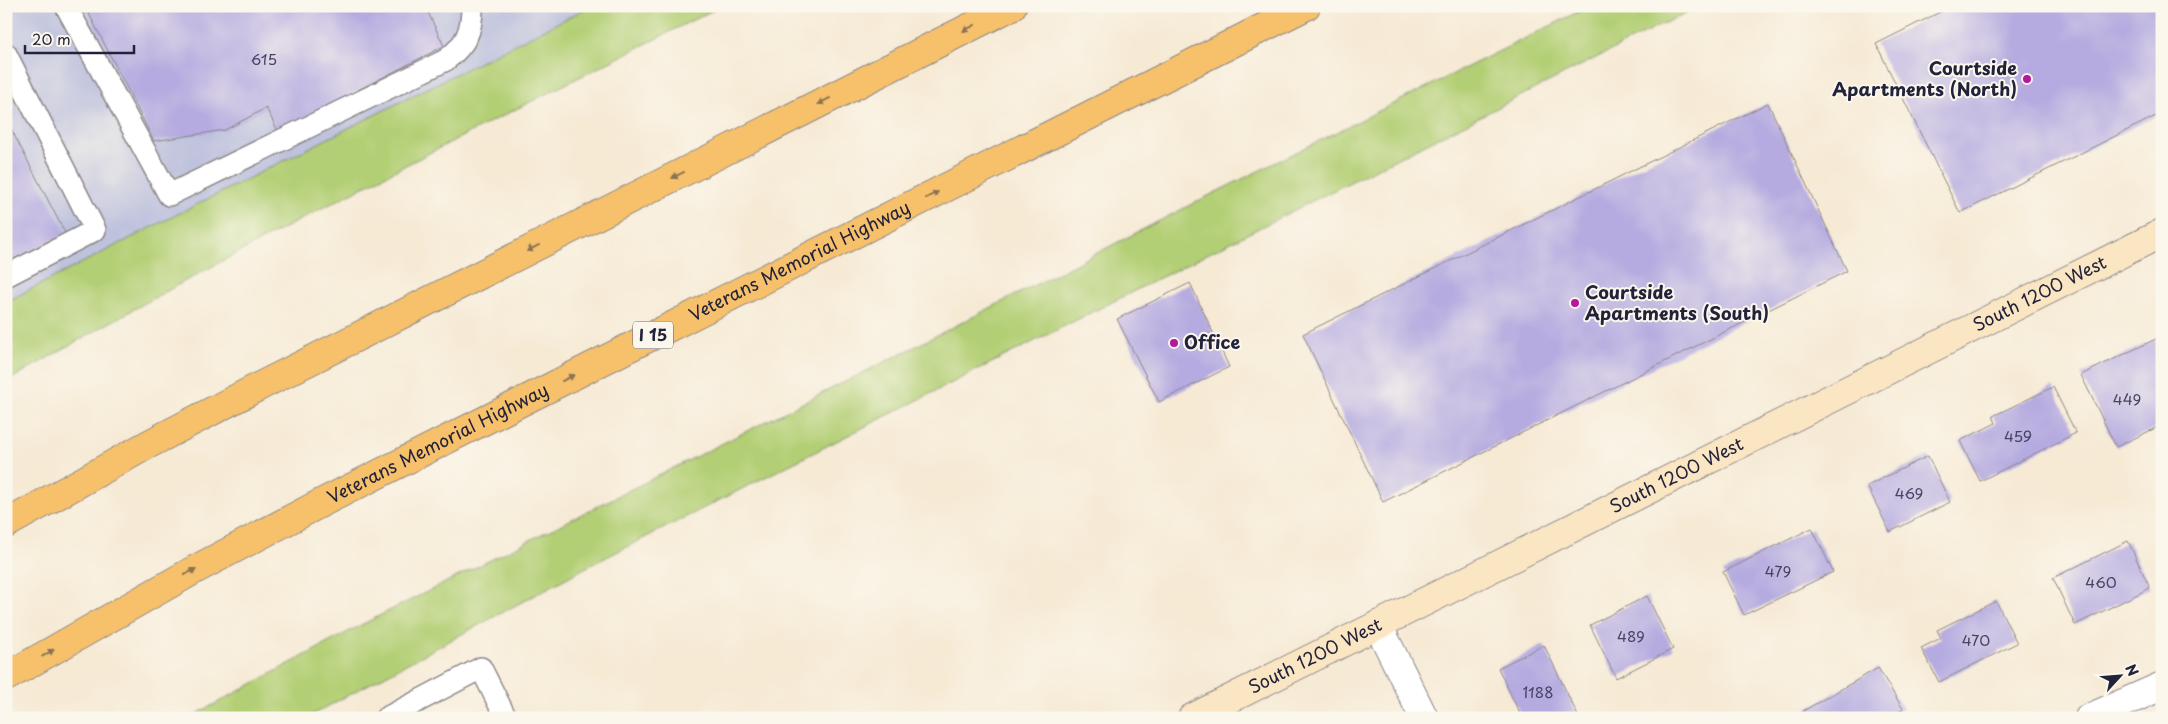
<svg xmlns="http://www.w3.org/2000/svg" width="2168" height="724" font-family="'Playpen Sans',sans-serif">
<rect width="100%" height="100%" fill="#fbf7ec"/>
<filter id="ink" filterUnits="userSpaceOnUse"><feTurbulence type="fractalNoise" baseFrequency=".02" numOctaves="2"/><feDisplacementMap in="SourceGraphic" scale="10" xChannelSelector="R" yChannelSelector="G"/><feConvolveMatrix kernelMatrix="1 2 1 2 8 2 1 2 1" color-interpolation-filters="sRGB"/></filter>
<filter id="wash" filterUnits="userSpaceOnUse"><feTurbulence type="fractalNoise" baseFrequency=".0096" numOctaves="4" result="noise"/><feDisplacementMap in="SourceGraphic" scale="20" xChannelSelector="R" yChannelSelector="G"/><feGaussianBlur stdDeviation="1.12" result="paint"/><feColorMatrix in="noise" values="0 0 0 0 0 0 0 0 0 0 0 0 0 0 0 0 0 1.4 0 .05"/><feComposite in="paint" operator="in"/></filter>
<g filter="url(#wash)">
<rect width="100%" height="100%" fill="#f6ead5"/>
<path fill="#bfc2dd" d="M 6,6 L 591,6 L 162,222 L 6,302 Z"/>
<path fill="#b3cf75" stroke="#6a7858" d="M 591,6 L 721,6 C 481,127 238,246 6,382 L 6,302 L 162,222 Z
M 1590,6 L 1699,6 L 583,569 L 306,718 L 189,718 L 363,624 L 920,344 L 1196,202 Z"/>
<g id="blocks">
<path fill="#b5abe0" d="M 85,6 L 425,6 L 444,46 L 278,131 L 266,108 L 225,130 L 154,141 Z
M 1952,6 L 2162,6 L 2162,113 L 1960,213 L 1876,44 Z
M 1768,103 L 1847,271 L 1383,502 L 1303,334 Z
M 6,119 L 65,233 L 6,263 Z
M 1190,283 L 1229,367 L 1159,402 L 1117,319 Z
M 2162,336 L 2162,425 L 2116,447 L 2081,375 Z
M 2053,387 L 2076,433 L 1980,481 L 1960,441 L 1996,423 L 1993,416 Z
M 1928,456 L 1950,502 L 1890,532 L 1867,486 Z
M 1812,528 L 1833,572 L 1744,615 L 1723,572 Z
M 2128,541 L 2150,588 L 2075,625 L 2053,578 Z
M 1647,596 L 1673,649 L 1616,678 L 1590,625 Z
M 1996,601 L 2017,643 L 1939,682 L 1921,648 L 1941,638 L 1937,630 Z
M 1544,645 L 1579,718 L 1522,718 L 1498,668 Z
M 1878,668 L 1903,709 L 1888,718 L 1807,718 L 1803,711 Z"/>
</g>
</g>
<g filter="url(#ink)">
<use href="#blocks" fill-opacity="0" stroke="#8c8688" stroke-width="1"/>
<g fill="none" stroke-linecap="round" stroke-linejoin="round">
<g stroke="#8c8688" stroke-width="24">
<path id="service" d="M 66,6 L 169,195 L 446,60 C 466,44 472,32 472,6
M 6,54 L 95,230 L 6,276
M 386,718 L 481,668 L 506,718"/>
</g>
<g stroke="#8c8688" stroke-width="30">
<path id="minor" d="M 1378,625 L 1424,718
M 2089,718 L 2162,686"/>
</g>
<g stroke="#8c8688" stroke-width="30">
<g id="secondary">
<path id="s1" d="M 1192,718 L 2162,233"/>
</g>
</g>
<g stroke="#8c8688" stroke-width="30">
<g id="motorway">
<path d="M 6,524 L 147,445 L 262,385 L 1012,6"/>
<path id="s2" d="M 6,677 L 196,569 L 321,503 L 1306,6"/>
</g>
</g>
<use href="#service" stroke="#fff" stroke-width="21"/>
<use href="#minor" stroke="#fff" stroke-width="28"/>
<use href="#secondary" stroke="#fbe6c4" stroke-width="28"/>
<use href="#motorway" stroke="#f6c16b" stroke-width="28"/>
</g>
<defs><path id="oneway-solid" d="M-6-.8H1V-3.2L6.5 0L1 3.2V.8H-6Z" transform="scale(1.25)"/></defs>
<g fill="#8c7253">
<use href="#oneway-solid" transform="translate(969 28) rotate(153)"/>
<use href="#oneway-solid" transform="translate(824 101) rotate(153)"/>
<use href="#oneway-solid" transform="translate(678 175) rotate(153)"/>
<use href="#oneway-solid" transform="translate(932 195) rotate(-27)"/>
<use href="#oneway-solid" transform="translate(533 248) rotate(153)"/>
<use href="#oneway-solid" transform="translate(568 378) rotate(-27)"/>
<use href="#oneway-solid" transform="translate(190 572) rotate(-29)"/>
<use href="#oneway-solid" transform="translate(48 653) rotate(-31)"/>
</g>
</g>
<g fill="#b5179e" stroke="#fbf7ec" stroke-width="2">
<circle cx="2027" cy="79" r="5"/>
<circle cx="1575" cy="303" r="5"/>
<circle cx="1174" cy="343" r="5"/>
</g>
<g text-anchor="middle" stroke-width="4" stroke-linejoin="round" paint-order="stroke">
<g font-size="15" fill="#474464">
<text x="264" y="65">615</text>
<text x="2127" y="405">449</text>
<text x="2018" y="442">459</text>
<text x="1909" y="499">469</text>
<text x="1778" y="577">479</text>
<text x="2101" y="588">460</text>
<text x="1631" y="642">489</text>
<text x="1976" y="646">470</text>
<text x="1538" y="698">1188</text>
</g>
<rect fill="#fbf7ec" stroke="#636270" stroke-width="1" x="633" y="321.5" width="40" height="27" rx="4"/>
<g font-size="16" font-weight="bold" fill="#22223b">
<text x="653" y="341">I 15</text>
</g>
<g font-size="18" font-weight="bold" fill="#22223b" stroke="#fbf7ec" text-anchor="start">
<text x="2017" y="75" text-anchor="end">Courtside<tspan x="2017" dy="21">Apartments (North)</tspan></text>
<text x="1585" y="299">Courtside<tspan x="1585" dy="21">Apartments (South)</tspan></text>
<text x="1184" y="349">Office</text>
</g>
<g font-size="18" fill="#22223b" stroke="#fbf7ec">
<text dy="6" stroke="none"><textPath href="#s2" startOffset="896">Veterans Memorial Highway</textPath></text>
<text dy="6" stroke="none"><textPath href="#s1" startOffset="948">South 1200 West</textPath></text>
<text dy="6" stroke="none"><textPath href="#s2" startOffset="491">Veterans Memorial Highway</textPath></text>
<text dy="6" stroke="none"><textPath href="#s1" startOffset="542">South 1200 West</textPath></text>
<text dy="6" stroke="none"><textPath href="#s1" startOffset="138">South 1200 West</textPath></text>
</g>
</g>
<rect width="2168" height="724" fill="none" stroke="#fbf7ec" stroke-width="25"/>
<g transform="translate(2120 676) rotate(64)" stroke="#fbf7ec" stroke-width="4" paint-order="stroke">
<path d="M0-4L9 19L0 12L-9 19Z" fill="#22223b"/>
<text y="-8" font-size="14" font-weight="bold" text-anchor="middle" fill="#22223b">N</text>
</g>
<path d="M25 45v8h109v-8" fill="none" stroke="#22223b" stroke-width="2.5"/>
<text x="32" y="45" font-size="15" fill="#22223b" stroke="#fbf7ec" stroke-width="4" paint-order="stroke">20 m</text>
</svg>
